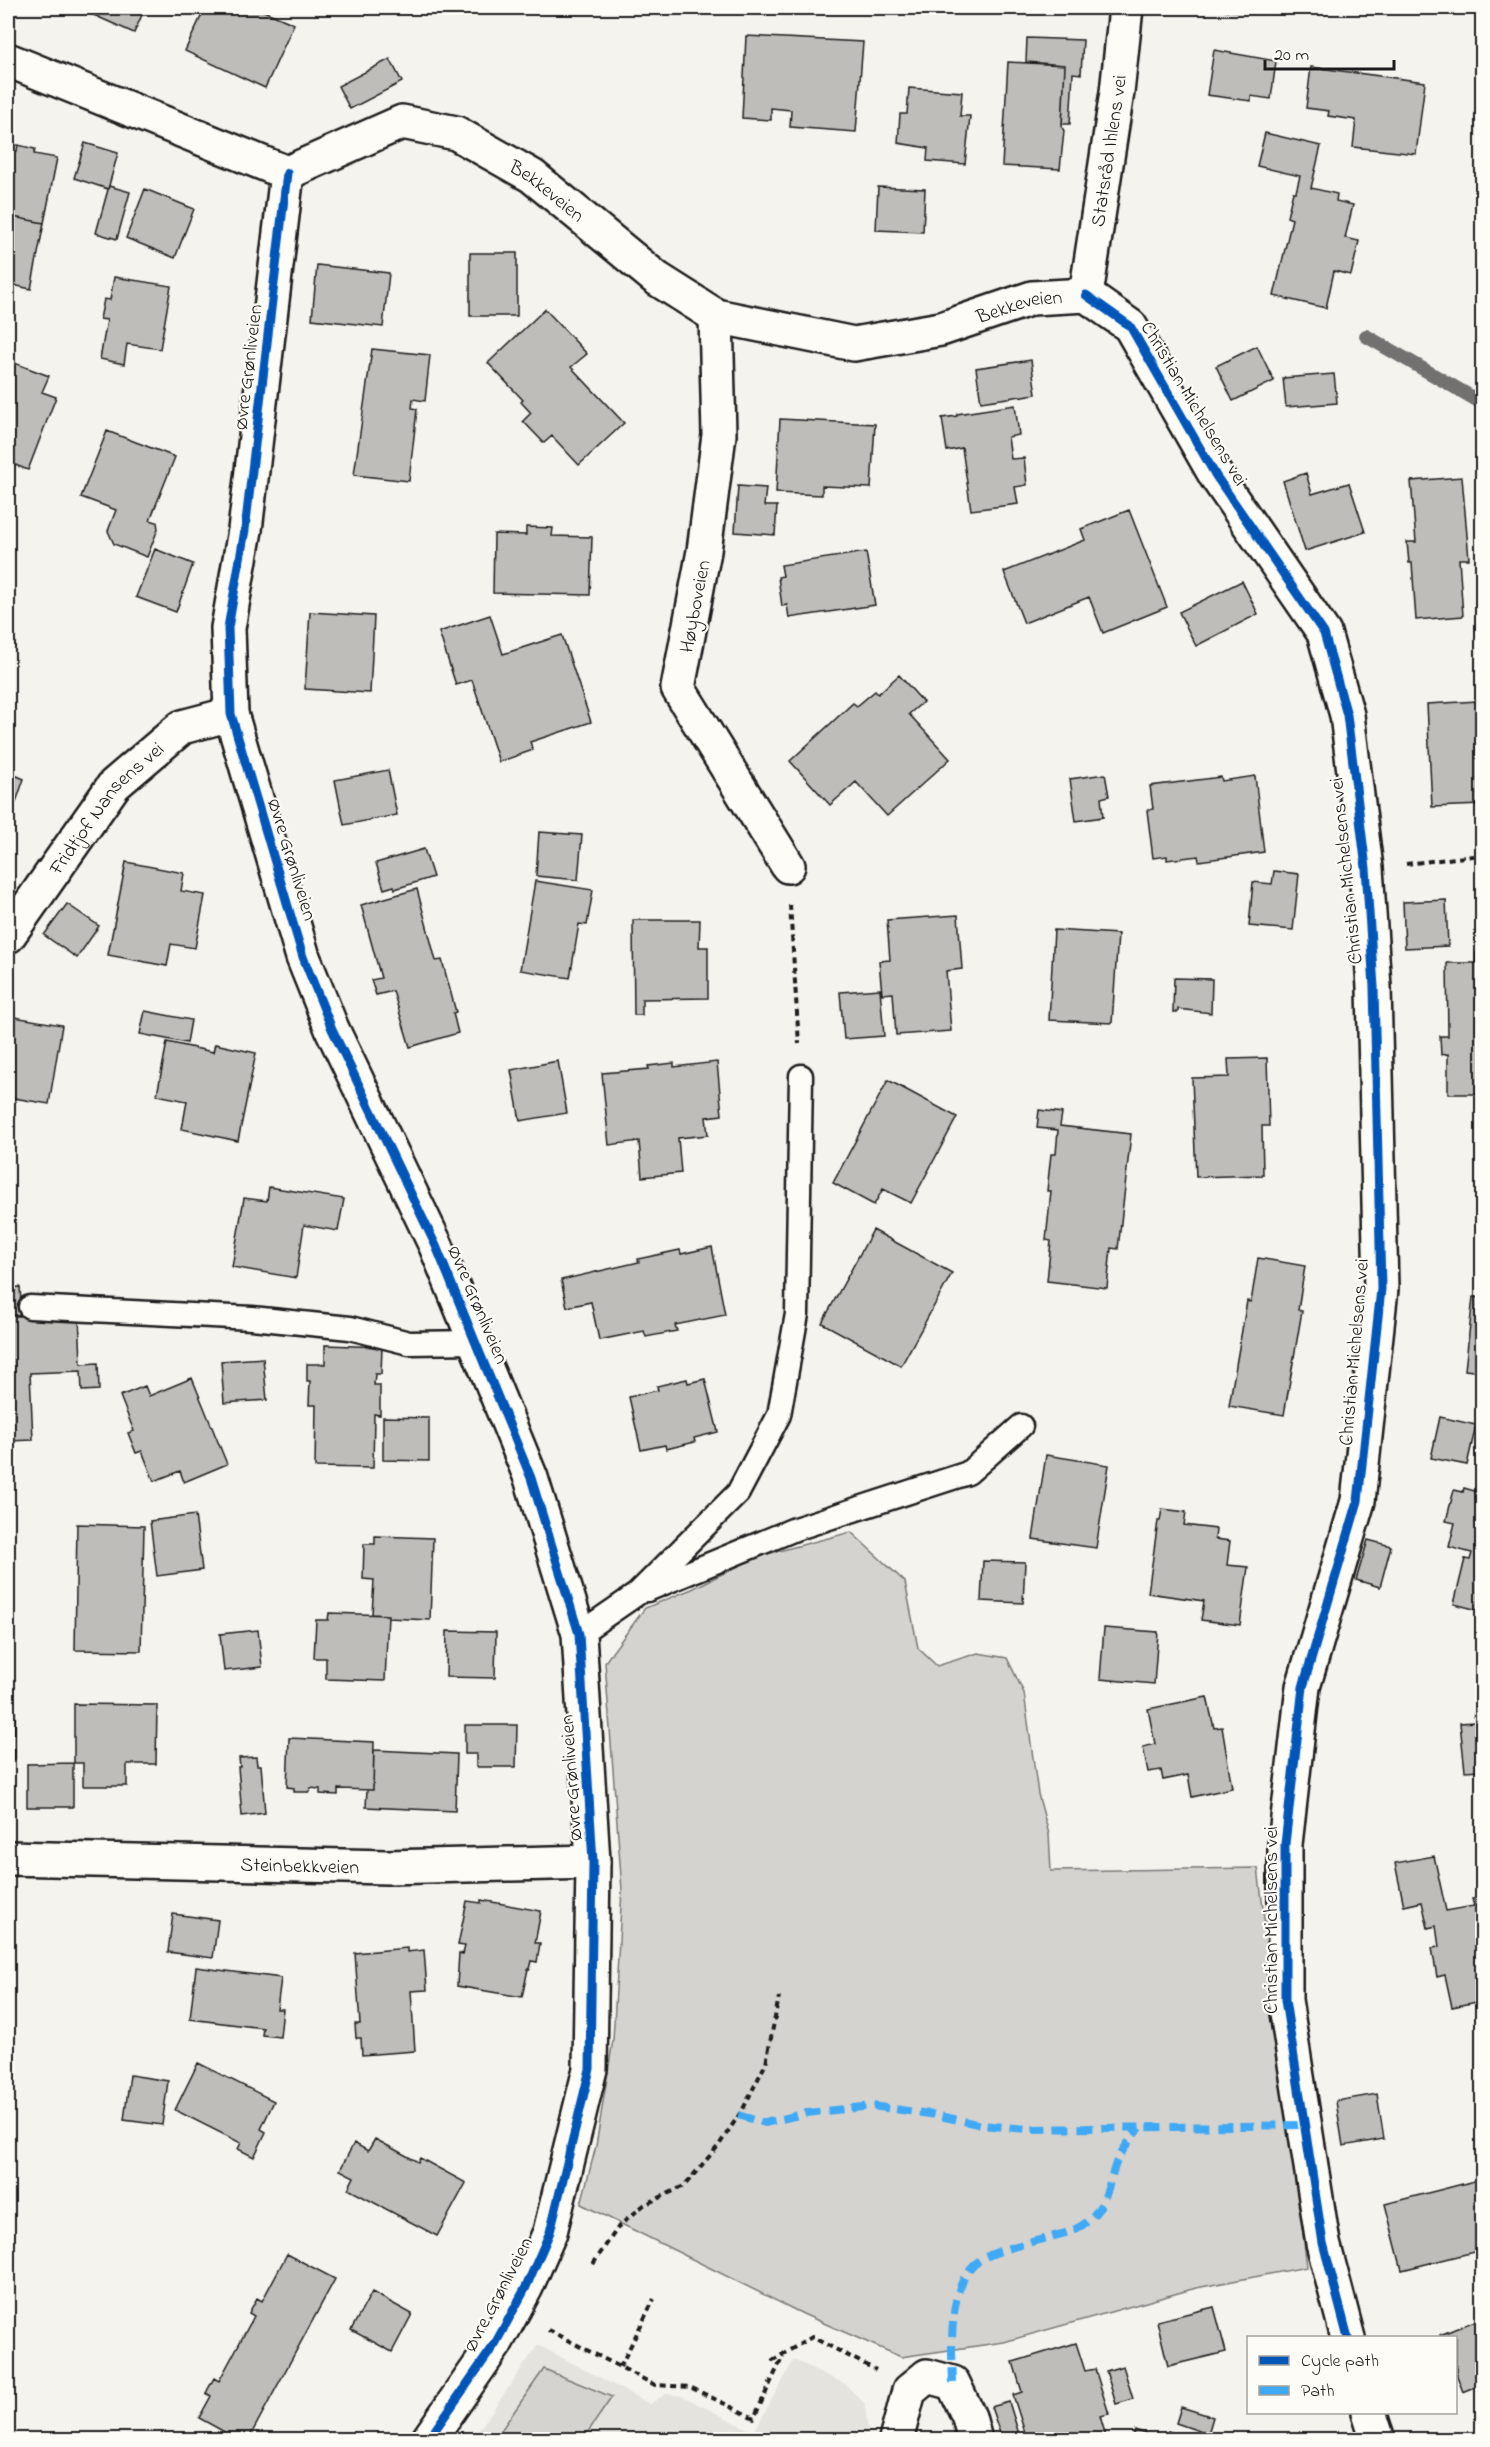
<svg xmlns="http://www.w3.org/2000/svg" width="1490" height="2447" font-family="'Indie Flower',sans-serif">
<rect width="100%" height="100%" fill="#f4f3ee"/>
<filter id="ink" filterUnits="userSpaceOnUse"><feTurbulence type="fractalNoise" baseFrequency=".0167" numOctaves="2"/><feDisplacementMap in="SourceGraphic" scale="12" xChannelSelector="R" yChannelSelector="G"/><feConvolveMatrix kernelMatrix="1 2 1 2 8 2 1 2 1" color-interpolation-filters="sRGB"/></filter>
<g filter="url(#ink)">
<path fill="#e4e3de" d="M 538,2345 L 650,2404 L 666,2394 L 682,2396 L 754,2432 L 794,2360 L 845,2384 L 865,2404 L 869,2440 L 472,2440 Z"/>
<path fill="#d4d3cf" stroke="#787876" stroke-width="1.5" d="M 851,1532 L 905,1582 L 918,1648 L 937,1666 L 978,1653 L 1007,1658 L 1024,1693 L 1038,1794 L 1049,1834 L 1051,1871 L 1258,1868 L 1307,2267 L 1196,2288 L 1004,2342 L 901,2357 L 803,2314 L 581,2204 L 596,2146 L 613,2040 L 622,1890 L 605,1662 L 645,1608 L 692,1589 L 756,1557 Z
M 544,2369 L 612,2397 L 583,2439 L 495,2439 Z"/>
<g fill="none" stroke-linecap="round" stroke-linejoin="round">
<path stroke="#72716f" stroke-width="14" d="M 1366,336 L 1482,403"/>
</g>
<path fill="#bebdba" stroke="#1c1c1c" stroke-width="1.5" d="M 78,8 L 145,8 L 134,33 Z
M 205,8 L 257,8 L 294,24 L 265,88 L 185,51 Z
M 1219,8 L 1280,8 L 1280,14 L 1219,10 Z
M 746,36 L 863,42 L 856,132 L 790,127 L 791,110 L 771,108 L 771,120 L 742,118 Z
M 1027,38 L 1083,40 L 1081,74 L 1073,73 L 1070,124 L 1062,124 L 1065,65 L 1026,62 Z
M 1214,50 L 1276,61 L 1271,99 L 1251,96 L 1251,101 L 1207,95 Z
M 390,59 L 402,82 L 350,109 L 338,86 Z
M 1008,62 L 1065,65 L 1062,127 L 1064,131 L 1060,169 L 1002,166 Z
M 1311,67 L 1425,82 L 1416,154 L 1353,147 L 1356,120 L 1328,116 L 1329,111 L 1306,108 Z
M 909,88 L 962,92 L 960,116 L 970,116 L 965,164 L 927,161 L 928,148 L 898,143 L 900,114 L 907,114 Z
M 1265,133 L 1321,146 L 1311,188 L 1337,194 L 1336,201 L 1353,205 L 1345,238 L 1359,241 L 1351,275 L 1334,271 L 1326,308 L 1274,296 L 1292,219 L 1287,217 L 1293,192 L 1296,192 L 1300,176 L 1257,166 Z
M 85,143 L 118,153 L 108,189 L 74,178 Z
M 18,145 L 35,149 L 34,154 L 57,158 L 44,223 L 8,216 L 8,149 L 17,151 Z
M 109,186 L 130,192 L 117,239 L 96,233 Z
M 878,187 L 925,189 L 923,232 L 876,230 Z
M 145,189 L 194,209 L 175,258 L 126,238 Z
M 8,216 L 44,223 L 31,289 L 8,284 Z
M 470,253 L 517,253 L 517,316 L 470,316 Z
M 317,265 L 389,273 L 383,327 L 312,319 Z
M 114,277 L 171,286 L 160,349 L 127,344 L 124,364 L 100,359 L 107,320 L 100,319 L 104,299 L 110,300 Z
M 545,309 L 587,354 L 571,367 L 624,423 L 579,465 L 552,436 L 544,443 L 523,421 L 531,413 L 521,402 L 523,400 L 488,363 Z
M 1257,346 L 1274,381 L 1233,401 L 1216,366 Z
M 372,349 L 430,355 L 425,401 L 413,399 L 412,408 L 417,409 L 409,481 L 354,475 Z
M 1031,360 L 1036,394 L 981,402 L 976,368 Z
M 9,361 L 49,376 L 42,392 L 56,397 L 28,470 L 8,462 Z
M 1334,374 L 1337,403 L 1286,407 L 1283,378 Z
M 1015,405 L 1019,435 L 1008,437 L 1011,459 L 1024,458 L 1027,485 L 1015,487 L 1018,504 L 971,510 L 962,448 L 947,451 L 942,418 L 957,416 L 957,414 Z
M 780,419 L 875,424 L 871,488 L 822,486 L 822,495 L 776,493 Z
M 107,431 L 175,457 L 150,520 L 157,522 L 158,529 L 147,557 L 114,544 L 108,531 L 116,510 L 81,497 Z
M 1306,473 L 1312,494 L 1349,483 L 1365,532 L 1305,551 L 1283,481 Z
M 1462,477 L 1469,559 L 1459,559 L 1463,616 L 1416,620 L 1412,563 L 1409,563 L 1407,542 L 1416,542 L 1411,481 Z
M 738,486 L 766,488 L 764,506 L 777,506 L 775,535 L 735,532 Z
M 1129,510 L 1167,607 L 1103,633 L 1089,597 L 1024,623 L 1004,572 L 1085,540 L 1081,529 Z
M 526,527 L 553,528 L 552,536 L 592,537 L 590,595 L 493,593 L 494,534 L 526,535 Z
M 155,549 L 193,564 L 176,612 L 136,597 Z
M 866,552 L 875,605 L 789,618 L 787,605 L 782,606 L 778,577 L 783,576 L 781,565 Z
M 1242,581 L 1258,614 L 1196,646 L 1179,612 Z
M 310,612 L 374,616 L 370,693 L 305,689 Z
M 490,615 L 503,654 L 562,635 L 591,722 L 530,742 L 533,750 L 499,762 L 472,680 L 456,685 L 439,632 Z
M 899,675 L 923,702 L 909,714 L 950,759 L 887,816 L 856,782 L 830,805 L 790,761 L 853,703 L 857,706 L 875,691 L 878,694 Z
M 1478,701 L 1482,805 L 1432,807 L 1427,704 Z
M 388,770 L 397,815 L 344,825 L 335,780 Z
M 8,772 L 24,779 L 8,825 Z
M 1105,774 L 1109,796 L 1101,798 L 1103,817 L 1076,821 L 1070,779 Z
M 1255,776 L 1264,852 L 1199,861 L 1198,856 L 1167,860 L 1167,856 L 1153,858 L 1147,810 L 1153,809 L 1150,786 L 1221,777 L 1222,781 Z
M 539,832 L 582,835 L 578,880 L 536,876 Z
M 424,849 L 433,877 L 395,889 L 394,886 L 384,889 L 376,863 Z
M 126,862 L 184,873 L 181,891 L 205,895 L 195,948 L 171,944 L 167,966 L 108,955 Z
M 1274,871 L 1299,874 L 1293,930 L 1249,926 L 1253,882 L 1272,884 Z
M 535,881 L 593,890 L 587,925 L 579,924 L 570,978 L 520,970 Z
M 417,889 L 436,961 L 442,960 L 456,1012 L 453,1013 L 458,1033 L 410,1047 L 393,991 L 376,995 L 371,980 L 381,978 L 361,905 Z
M 1446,900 L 1448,946 L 1405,948 L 1403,902 Z
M 67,904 L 99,926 L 77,958 L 44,935 Z
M 958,915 L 962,969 L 946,971 L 951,1031 L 896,1035 L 893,993 L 882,994 L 879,961 L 890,960 L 887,920 Z
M 633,920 L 700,920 L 699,947 L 708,947 L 708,998 L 642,999 L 642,1015 L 634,1015 Z
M 1054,930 L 1118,934 L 1112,1023 L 1049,1020 Z
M 1476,953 L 1482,953 L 1482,1094 L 1448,1094 L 1448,1054 L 1441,1055 L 1440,1036 L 1448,1036 L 1447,963 L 1476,963 Z
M 1174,978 L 1212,979 L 1211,1013 L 1178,1009 L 1178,1012 L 1173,1012 Z
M 880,989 L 884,1036 L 844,1039 L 840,992 Z
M 145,1011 L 191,1020 L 187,1043 L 140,1034 Z
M 8,1016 L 62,1025 L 49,1104 L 8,1097 Z
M 167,1042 L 213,1052 L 215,1044 L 256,1053 L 238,1141 L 182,1129 L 187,1101 L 157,1095 Z
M 1267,1058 L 1269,1126 L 1262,1126 L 1263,1175 L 1196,1177 L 1192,1078 L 1229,1077 L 1228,1059 Z
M 558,1061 L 567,1113 L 520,1121 L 511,1070 Z
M 717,1062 L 722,1115 L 706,1117 L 708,1135 L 678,1138 L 681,1173 L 642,1177 L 639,1141 L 609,1145 L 602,1073 L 649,1069 L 648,1066 L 674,1063 L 674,1067 Z
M 888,1080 L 957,1117 L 911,1203 L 883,1189 L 874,1205 L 833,1183 Z
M 1039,1110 L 1062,1113 L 1060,1126 L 1131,1134 L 1118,1249 L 1111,1248 L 1107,1288 L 1047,1281 L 1051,1241 L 1046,1240 L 1051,1191 L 1047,1191 L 1051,1154 L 1056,1154 L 1058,1130 L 1037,1128 Z
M 269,1187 L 344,1199 L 338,1231 L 304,1225 L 296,1278 L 232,1267 L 244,1198 L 267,1201 Z
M 873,1230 L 952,1273 L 901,1366 L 822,1323 Z
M 712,1247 L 725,1315 L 675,1325 L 677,1331 L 646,1337 L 644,1331 L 599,1340 L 591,1302 L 567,1307 L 561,1280 L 639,1262 L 638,1259 L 680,1250 L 681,1254 Z
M 1258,1258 L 1305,1266 L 1298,1310 L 1302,1311 L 1284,1415 L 1229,1406 L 1247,1301 L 1251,1302 Z
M 20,1287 L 22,1316 L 8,1316 L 8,1288 Z
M 1473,1297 L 1482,1298 L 1482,1372 L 1465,1370 Z
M 79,1313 L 81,1364 L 98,1363 L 99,1390 L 82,1391 L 81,1371 L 30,1373 L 33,1440 L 8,1441 L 8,1316 Z
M 325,1345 L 382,1347 L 381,1374 L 375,1374 L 374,1385 L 380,1385 L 380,1415 L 374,1414 L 373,1468 L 315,1467 L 316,1405 L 309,1405 L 310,1381 L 307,1381 L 307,1364 L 325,1364 Z
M 263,1358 L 267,1400 L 224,1403 L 221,1361 Z
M 192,1378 L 227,1464 L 184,1482 L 180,1471 L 154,1481 L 142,1451 L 136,1453 L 128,1433 L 134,1431 L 120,1396 L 145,1386 L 149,1396 Z
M 687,1379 L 688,1383 L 705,1379 L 718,1432 L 694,1438 L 695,1442 L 666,1449 L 665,1445 L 641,1450 L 629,1397 L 658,1390 L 657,1386 Z
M 383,1417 L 429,1418 L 429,1461 L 383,1460 Z
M 1440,1417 L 1476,1425 L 1467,1465 L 1431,1458 Z
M 1046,1455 L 1109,1465 L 1096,1548 L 1033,1539 Z
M 1464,1488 L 1482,1493 L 1482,1611 L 1454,1604 L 1465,1559 L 1470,1560 L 1472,1553 L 1449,1547 L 1455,1523 L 1446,1521 L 1454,1490 L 1463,1492 Z
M 1162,1509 L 1186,1512 L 1184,1525 L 1216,1529 L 1215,1539 L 1230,1541 L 1227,1565 L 1248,1567 L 1240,1625 L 1201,1620 L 1204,1601 L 1148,1593 L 1158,1521 L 1160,1521 Z
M 195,1515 L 202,1570 L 157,1576 L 150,1521 Z
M 77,1524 L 144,1526 L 141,1651 L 75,1650 Z
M 375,1536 L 433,1538 L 430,1620 L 388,1618 L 388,1615 L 372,1614 L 374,1580 L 363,1579 L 364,1544 L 375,1544 Z
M 1368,1540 L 1391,1546 L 1380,1587 L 1356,1580 Z
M 983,1561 L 1025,1562 L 1023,1603 L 981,1601 Z
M 329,1613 L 388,1615 L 385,1681 L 326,1679 L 326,1658 L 314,1658 L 316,1620 L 328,1620 Z
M 1104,1628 L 1158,1632 L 1154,1684 L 1100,1679 Z
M 258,1630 L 262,1667 L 224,1671 L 220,1634 Z
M 447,1631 L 496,1632 L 495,1678 L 446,1677 Z
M 1207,1697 L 1214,1728 L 1222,1727 L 1232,1788 L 1192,1797 L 1188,1775 L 1163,1780 L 1161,1770 L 1148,1772 L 1143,1747 L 1155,1744 L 1148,1709 Z
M 8,1704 L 15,1704 L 15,1759 L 8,1759 Z
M 74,1704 L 157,1705 L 156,1764 L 127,1764 L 127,1786 L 83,1786 L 83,1763 L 74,1763 Z
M 1474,1714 L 1482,1714 L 1482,1797 L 1480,1770 L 1465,1771 L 1460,1723 L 1475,1722 Z
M 465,1725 L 517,1725 L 516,1767 L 476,1767 L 476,1754 L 465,1754 Z
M 289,1738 L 374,1742 L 373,1790 L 338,1789 L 338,1795 L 320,1794 L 320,1789 L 310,1788 L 309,1792 L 294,1792 L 294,1788 L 287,1787 Z
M 374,1750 L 457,1754 L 455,1811 L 366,1807 L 367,1790 L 373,1790 Z
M 256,1757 L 257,1765 L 261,1765 L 265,1813 L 242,1816 L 238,1767 L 240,1767 L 239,1758 Z
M 73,1763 L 73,1807 L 27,1807 L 27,1764 Z
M 1434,1856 L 1446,1911 L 1474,1906 L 1472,1899 L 1482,1897 L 1482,2001 L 1452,2007 L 1445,1975 L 1437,1977 L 1432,1948 L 1439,1947 L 1436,1926 L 1428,1928 L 1422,1902 L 1404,1906 L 1395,1863 Z
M 481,1900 L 541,1911 L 535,1943 L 540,1943 L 537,1962 L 532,1961 L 530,1969 L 528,1969 L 522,1997 L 457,1986 L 459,1953 L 463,1954 L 465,1946 L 458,1945 L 467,1901 L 481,1903 Z
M 173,1914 L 218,1920 L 213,1958 L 168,1952 Z
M 407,1948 L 407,1952 L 424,1950 L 427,1990 L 411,1991 L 415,2051 L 362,2055 L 361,2038 L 356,2038 L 355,2024 L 360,2024 L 355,1953 Z
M 196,1967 L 281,1978 L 277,2009 L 283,2009 L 280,2037 L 262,2035 L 263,2028 L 190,2019 Z
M 198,2063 L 274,2101 L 261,2129 L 266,2132 L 254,2157 L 238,2149 L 241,2143 L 175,2110 Z
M 130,2075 L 168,2081 L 162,2125 L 124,2120 Z
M 1377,2094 L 1384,2139 L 1343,2146 L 1336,2101 Z
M 375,2139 L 418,2162 L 420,2158 L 466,2183 L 437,2236 L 348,2189 L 354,2177 L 340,2170 L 354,2143 L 368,2151 Z
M 1482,2179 L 1482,2250 L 1402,2270 L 1385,2204 Z
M 287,2254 L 335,2279 L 248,2440 L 239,2440 L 199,2418 L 211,2396 L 206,2393 L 214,2378 L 219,2381 L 254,2316 L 249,2313 L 257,2298 L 262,2301 Z
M 372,2292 L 412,2314 L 392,2352 L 351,2330 Z
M 1214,2307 L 1226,2352 L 1168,2366 L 1157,2321 Z
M 1482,2318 L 1482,2391 L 1480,2392 L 1478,2386 L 1463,2392 L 1456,2373 L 1456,2338 L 1441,2338 L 1440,2335 Z
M 1076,2343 L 1085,2371 L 1095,2369 L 1109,2414 L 1100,2416 L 1107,2440 L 1037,2440 L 1036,2436 L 1027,2439 L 1013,2395 L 1022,2392 L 1013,2362 Z
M 1123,2366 L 1133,2399 L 1116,2404 L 1106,2371 Z
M 1009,2402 L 1019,2434 L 1002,2439 L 991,2407 Z
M 1181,2407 L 1213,2417 L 1208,2434 L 1176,2423 Z
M 1135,2430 L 1162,2440 L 1132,2440 Z
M 1168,2431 L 1193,2440 L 1165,2440 Z"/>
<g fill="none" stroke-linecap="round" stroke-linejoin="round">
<g stroke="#1c1c1c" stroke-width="27">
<path id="lane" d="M 30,1307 L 252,1318 L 350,1328 L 409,1343 L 476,1342
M 647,1590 L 795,1529 L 968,1473 L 1021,1426
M 579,1634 L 637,1594 L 738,1493 L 779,1415 L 797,1314 L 801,1076"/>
</g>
<g stroke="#1c1c1c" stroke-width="38">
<g id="street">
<path id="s1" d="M 8,60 L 287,173 L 402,122 L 456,133 L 532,176 L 656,278 L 716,316 L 854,344 L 941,329 L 1032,298 L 1086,295"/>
<path d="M 287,173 L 245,530 L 228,628 L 231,714 L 303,957 L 332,1029 L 436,1246 L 531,1478 L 579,1634 L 593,1862 L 590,2069 L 550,2232 L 526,2287 L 495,2344 L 428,2440"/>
<path d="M 1086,295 L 1130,326 L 1216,476 L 1324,633 L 1347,715 L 1366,868 L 1374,987 L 1381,1289 L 1358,1501 L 1303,1687 L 1285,1844 L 1285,2000 L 1323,2243 L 1348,2338"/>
<path id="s2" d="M 1086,295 L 1117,92 L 1126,8"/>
<path d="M 716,316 L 719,435 L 704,551 L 678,688 L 788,866"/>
<path id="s3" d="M 8,936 L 114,785 L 182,727 L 231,714"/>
<path id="s4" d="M 8,1858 L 387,1867 L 593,1862"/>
<path d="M 1369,2412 L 1378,2440"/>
<path d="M 896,2440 L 909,2391 L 927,2376 L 953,2383 L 969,2417 L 975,2440"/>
</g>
</g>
<path stroke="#1c1c1c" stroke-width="4" stroke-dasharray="6 4.5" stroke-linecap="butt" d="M 1406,864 L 1482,855
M 790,905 L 799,1044
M 593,2264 L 619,2226 L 644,2205 L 684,2186 L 719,2145 L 743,2109 L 766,2063 L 779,1997
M 548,2330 L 655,2385 L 690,2387 L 754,2418 L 783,2356
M 772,2359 L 773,2360 L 812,2337 L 876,2370
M 620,2367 L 654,2299"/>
<use href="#lane" stroke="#fdfcf7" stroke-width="22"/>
<use href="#street" stroke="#fdfcf7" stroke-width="33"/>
<path stroke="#3fa9f5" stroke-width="8" stroke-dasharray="15 8" stroke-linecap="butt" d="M 738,2115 L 765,2123 L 807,2113 L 872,2106 L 930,2114 L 982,2125 L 1027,2129 L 1306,2125
M 953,2383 C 952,2348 946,2279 982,2259 C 998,2250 1021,2245 1039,2240 C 1056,2235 1075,2233 1089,2220 C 1106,2205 1109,2183 1116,2163 C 1121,2151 1131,2139 1139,2128"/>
<g stroke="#fdfcf7" stroke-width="13">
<path id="cycleway" d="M 287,173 L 245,530 L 228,628 L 231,714 L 303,957 L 332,1029 L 436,1246 L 531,1478 L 579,1634 L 593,1862 L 590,2069 L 550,2232 L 526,2287 L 495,2344 L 428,2440
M 1086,295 L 1130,326 L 1216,476 L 1324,633 L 1347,715 L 1366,868 L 1374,987 L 1381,1289 L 1358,1501 L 1303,1687 L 1285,1844 L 1285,2000 L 1323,2243 L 1348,2338"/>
</g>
<use href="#cycleway" stroke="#0057b8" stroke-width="9"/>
</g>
</g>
<g text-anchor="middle" stroke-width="4.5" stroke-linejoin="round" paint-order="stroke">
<g font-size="20" fill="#1c1c1c" stroke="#fdfcf7">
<text dy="7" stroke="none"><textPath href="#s2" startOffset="146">Statsråd Ihlens vei</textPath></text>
<text dy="7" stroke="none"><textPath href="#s1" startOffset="590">Bekkeveien</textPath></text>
<text dy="7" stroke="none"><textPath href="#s1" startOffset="1112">Bekkeveien</textPath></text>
<text transform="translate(247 367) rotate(-83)" y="7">Øvre Grønliveien</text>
<text transform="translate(1195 403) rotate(59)" y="7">Christian Michelsens vei</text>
<text transform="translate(694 606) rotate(-79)" y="7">Høyboveien</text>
<text dy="7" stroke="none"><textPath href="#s3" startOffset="162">Fridtjof Nansens vei</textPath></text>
<text transform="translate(293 859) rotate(73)" y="7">Øvre Grønliveien</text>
<text transform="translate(1345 871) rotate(-96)" y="7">Christian Michelsens vei</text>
<text transform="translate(479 1304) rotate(67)" y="7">Øvre Grønliveien</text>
<text transform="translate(1353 1352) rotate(-85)" y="7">Christian Michelsens vei</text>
<text transform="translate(570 1778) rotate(-94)" y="7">Øvre Grønliveien</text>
<text dy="7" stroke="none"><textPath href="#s4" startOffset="292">Steinbekkveien</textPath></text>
<text transform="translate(1270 1920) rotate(-90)" y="7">Christian Michelsens vei</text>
<text transform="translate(497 2294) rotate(-62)" y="7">Øvre Grønliveien</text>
</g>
</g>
<rect width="1490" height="2447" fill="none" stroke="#fdfcf7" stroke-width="30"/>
<rect x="15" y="15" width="1460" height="2417" fill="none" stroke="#1c1c1c" stroke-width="2" filter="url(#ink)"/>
<rect x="1247" y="2336" width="210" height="78" fill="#fdfcf7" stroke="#a3a29f" stroke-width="1.5"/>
<rect x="1259" y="2356" width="30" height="9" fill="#0057b8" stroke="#a3a29f" stroke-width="1.5"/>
<text x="1301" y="2366" font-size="18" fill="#1c1c1c">Cycle path</text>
<rect x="1259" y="2386" width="30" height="9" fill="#3fa9f5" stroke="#a3a29f" stroke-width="1.5"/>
<text x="1301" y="2396" font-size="18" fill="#1c1c1c">Path</text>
<path d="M1265 60v9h129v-9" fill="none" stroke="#1c1c1c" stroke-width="3"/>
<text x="1274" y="60" font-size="18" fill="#1c1c1c" stroke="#fdfcf7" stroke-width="4.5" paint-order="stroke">20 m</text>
</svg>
